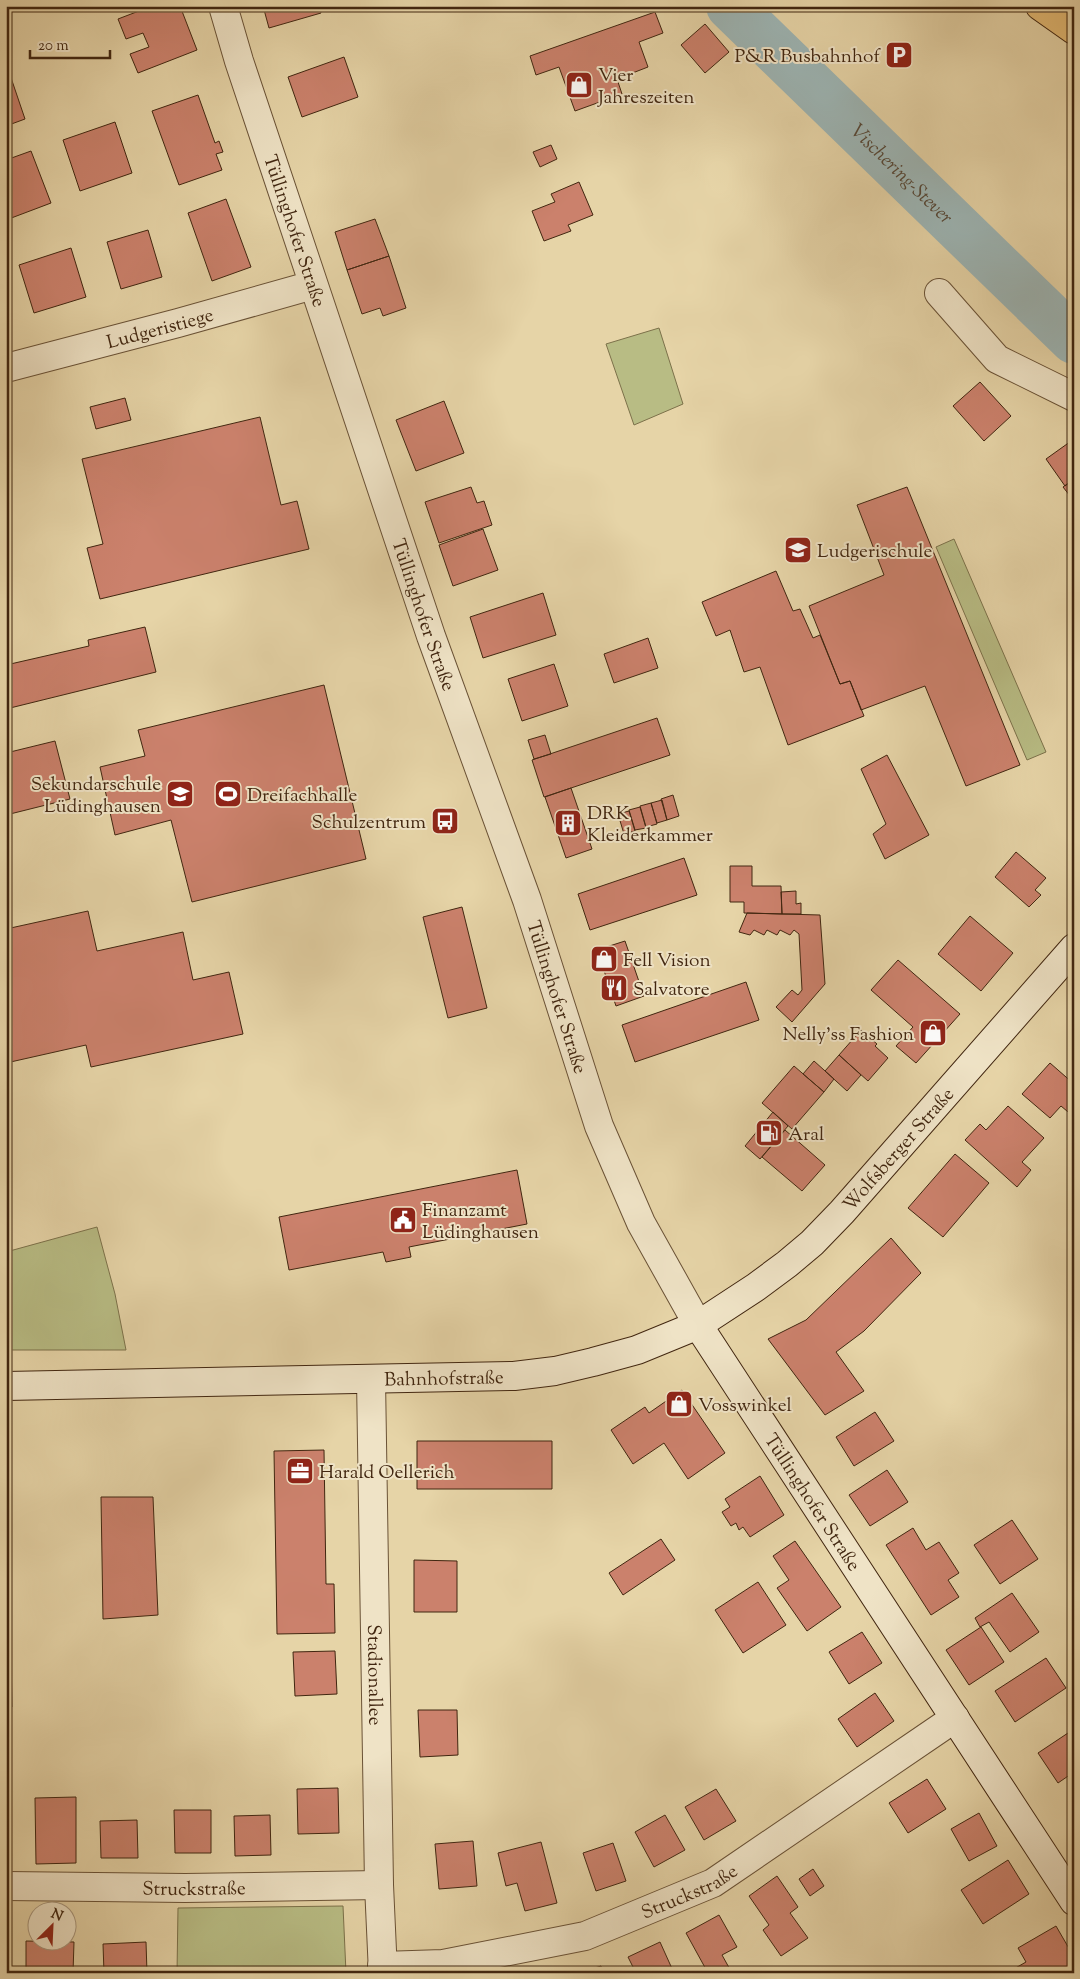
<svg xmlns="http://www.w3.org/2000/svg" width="1080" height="1979" font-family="'Sorts Mill Goudy',serif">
<rect width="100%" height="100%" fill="#e6d4a7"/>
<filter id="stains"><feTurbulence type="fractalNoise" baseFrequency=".004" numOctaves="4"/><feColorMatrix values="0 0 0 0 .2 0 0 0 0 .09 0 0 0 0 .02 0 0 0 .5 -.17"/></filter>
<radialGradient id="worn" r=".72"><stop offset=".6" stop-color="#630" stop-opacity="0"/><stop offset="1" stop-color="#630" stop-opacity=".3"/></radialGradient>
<path fill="#b8bc84" stroke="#7c714a" d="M 659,328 L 683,404 L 634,425 L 606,344 Z
M 954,539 L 1046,752 L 1027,760 L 936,547 Z
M 97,1227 L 115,1294 L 126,1350 L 6,1350 L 6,1252 Z
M 343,1906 L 346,1973 L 177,1973 L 178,1908 Z"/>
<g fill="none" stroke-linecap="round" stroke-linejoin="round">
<path stroke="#9db5b4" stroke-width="48" id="s1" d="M 730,6 L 1074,340"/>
</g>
<path fill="#cb816c" stroke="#412610" d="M 152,6 L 180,6 L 197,50 L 138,73 L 130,54 L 149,47 L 143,33 L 126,39 L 118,19 Z
M 263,6 L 319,6 L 321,13 L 269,28 Z
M 655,12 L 663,33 L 639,42 L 648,67 L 617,79 L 622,94 L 575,111 L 559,67 L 536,75 L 530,56 Z
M 705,24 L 729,52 L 705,73 L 681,45 Z
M 344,57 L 358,97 L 302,117 L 288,77 Z
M 6,63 L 25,119 L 6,126 Z
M 198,95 L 215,143 L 219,141 L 223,152 L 216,154 L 222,170 L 179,185 L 152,111 Z
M 115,122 L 132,173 L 80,191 L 63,140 Z
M 551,145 L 557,159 L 540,167 L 533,152 Z
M 31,151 L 51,203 L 6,220 L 6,160 Z
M 579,182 L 593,215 L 568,225 L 571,231 L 544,241 L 532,211 L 555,202 L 551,194 Z
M 226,199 L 251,267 L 212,281 L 188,213 Z
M 375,219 L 389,256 L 347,270 L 335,232 Z
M 148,230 L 162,277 L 121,289 L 107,242 Z
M 71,248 L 86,297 L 34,313 L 19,265 Z
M 389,256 L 406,308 L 383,316 L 380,308 L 362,314 L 347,270 Z
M 980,382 L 1011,416 L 984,441 L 953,406 Z
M 125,398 L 131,420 L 96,429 L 90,407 Z
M 444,401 L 464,453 L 416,471 L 396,420 Z
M 260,417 L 281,505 L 297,501 L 309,549 L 100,599 L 87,548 L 103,544 L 82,459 Z
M 1074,439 L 1074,479 L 1065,486 L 1046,459 Z
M 1074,479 L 1074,501 L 1063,487 Z
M 471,487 L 477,503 L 484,501 L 492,525 L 439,543 L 425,502 Z
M 907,487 L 1020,765 L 966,786 L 925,686 L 861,710 L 850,681 L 840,684 L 809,606 L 884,575 L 857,505 Z
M 483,529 L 498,570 L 453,586 L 439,545 Z
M 776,571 L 793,611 L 800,609 L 813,638 L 820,635 L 840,684 L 850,681 L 864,716 L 788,745 L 760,667 L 744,672 L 730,630 L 716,636 L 702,602 Z
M 543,593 L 556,635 L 483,658 L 470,617 Z
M 145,627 L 156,672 L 6,709 L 6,665 L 89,646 L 88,640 Z
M 648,638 L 658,668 L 614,683 L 604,654 Z
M 554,664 L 568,706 L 522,721 L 508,679 Z
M 324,685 L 366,859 L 192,902 L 171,820 L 115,835 L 100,767 L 145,756 L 138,730 Z
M 657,718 L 670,755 L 544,797 L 532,760 Z
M 545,735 L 551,754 L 534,759 L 528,740 Z
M 55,741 L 70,799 L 6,815 L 6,753 Z
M 887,755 L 929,835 L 885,859 L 873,834 L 886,824 L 861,769 Z
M 571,788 L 592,849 L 566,858 L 545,797 Z
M 673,795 L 679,816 L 667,820 L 661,799 Z
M 662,800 L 667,820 L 657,823 L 651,803 Z
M 651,803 L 657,824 L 646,827 L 640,806 Z
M 640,807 L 646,828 L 635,830 L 629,810 Z
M 629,811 L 635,831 L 624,834 L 618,814 Z
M 1016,852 L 1046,878 L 1035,890 L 1041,895 L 1029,907 L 995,877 Z
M 684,858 L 697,895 L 590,930 L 578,894 Z
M 730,866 L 752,866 L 752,886 L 781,886 L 782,914 L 744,913 L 744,902 L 730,902 Z
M 796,891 L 796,904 L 801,903 L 801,914 L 782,914 L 781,892 Z
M 462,907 L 487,1008 L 448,1018 L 423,917 Z
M 88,911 L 97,951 L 183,932 L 193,980 L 229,972 L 243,1034 L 91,1067 L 86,1045 L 6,1063 L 6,929 Z
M 747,913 L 820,915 L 825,984 L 792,1022 L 776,1007 L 792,990 L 798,995 L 802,990 L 799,934 L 794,930 L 790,935 L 780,930 L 777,935 L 767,930 L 764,935 L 754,930 L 750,935 L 739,932 Z
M 970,916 L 1013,953 L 981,991 L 938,954 Z
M 625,941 L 644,996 L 616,1006 L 597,950 Z
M 898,960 L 960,1014 L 916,1063 L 896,1046 L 913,1027 L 871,990 Z
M 746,982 L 759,1020 L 635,1062 L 622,1025 Z
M 861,1030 L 877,1044 L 875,1046 L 888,1058 L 868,1081 L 839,1055 Z
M 839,1055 L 861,1075 L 847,1091 L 825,1071 Z
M 814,1061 L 834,1079 L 824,1092 L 803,1074 Z
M 1050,1063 L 1074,1084 L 1074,1117 L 1061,1106 L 1050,1118 L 1022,1094 Z
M 794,1066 L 824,1092 L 792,1129 L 762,1103 Z
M 1008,1106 L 1044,1138 L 1022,1162 L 1031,1170 L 1017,1187 L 965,1140 L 980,1124 L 986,1130 Z
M 773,1112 L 788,1126 L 760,1159 L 745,1146 Z
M 785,1130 L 825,1165 L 802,1191 L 762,1157 Z
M 955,1154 L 989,1183 L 943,1237 L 908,1208 Z
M 517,1170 L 527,1224 L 409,1247 L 411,1257 L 386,1262 L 383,1252 L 289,1270 L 279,1217 Z
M 891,1238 L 921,1273 L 864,1331 L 836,1352 L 864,1391 L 825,1415 L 768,1339 L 806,1320 Z
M 682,1390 L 725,1453 L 688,1479 L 664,1443 L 633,1464 L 611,1430 L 645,1407 L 649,1413 Z
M 875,1412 L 894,1441 L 854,1466 L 836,1437 Z
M 417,1441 L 552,1441 L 552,1489 L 417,1489 Z
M 324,1450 L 326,1584 L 334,1584 L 335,1633 L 277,1634 L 274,1451 Z
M 887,1470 L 908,1502 L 870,1526 L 849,1495 Z
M 760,1476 L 784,1515 L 750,1537 L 743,1527 L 739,1530 L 736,1523 L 731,1526 L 722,1512 L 730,1507 L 725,1499 Z
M 101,1497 L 153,1497 L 158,1615 L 103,1619 Z
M 1012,1520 L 1038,1559 L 1000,1584 L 974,1545 Z
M 913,1528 L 926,1550 L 939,1542 L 959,1573 L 948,1580 L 959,1597 L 931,1615 L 886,1545 Z
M 661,1539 L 675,1560 L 623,1595 L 609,1573 Z
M 795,1541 L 841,1607 L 807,1631 L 777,1588 L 789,1580 L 773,1556 Z
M 414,1560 L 457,1561 L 457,1612 L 414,1612 Z
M 758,1582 L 786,1625 L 743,1653 L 715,1610 Z
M 1012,1593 L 1039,1632 L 1010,1652 L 989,1622 L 980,1627 L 975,1618 Z
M 981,1627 L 1004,1662 L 969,1685 L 946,1650 Z
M 862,1632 L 882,1663 L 849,1684 L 829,1652 Z
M 335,1651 L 337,1694 L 295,1696 L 293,1652 Z
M 1046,1658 L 1066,1688 L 1015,1722 L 995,1691 Z
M 6,1659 L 11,1659 L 12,1707 L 6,1707 Z
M 875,1693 L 894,1721 L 857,1747 L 838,1719 Z
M 418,1710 L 457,1710 L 458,1755 L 420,1757 Z
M 1071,1731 L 1074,1735 L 1074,1772 L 1058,1783 L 1038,1753 Z
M 927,1779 L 946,1809 L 908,1833 L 889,1803 Z
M 338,1788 L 339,1833 L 298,1834 L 297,1789 Z
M 716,1789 L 736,1821 L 704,1840 L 685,1807 Z
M 76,1797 L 76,1863 L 36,1864 L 35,1798 Z
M 174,1810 L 211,1810 L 211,1853 L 175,1853 Z
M 979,1813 L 997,1846 L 969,1861 L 951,1829 Z
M 270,1815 L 271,1855 L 235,1856 L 234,1816 Z
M 665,1815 L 685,1850 L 654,1867 L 635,1832 Z
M 137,1820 L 138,1858 L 101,1858 L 100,1821 Z
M 473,1841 L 477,1886 L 439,1889 L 435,1844 Z
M 541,1842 L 557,1903 L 525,1911 L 517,1883 L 506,1886 L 498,1853 Z
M 613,1843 L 626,1881 L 596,1891 L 583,1853 Z
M 1008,1860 L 1029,1894 L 983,1924 L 961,1890 Z
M 813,1869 L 824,1886 L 810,1896 L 799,1879 Z
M 777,1876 L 798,1907 L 790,1913 L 808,1938 L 781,1956 L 763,1930 L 769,1925 L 749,1896 Z
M 719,1915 L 737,1947 L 722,1955 L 732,1973 L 708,1973 L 686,1933 Z
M 1056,1926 L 1074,1957 L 1074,1970 L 1068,1973 L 1014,1973 L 1012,1970 L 1026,1962 L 1018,1948 Z
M 26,1941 L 74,1942 L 73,1973 L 26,1973 Z
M 146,1942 L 147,1973 L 104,1973 L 103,1944 Z
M 660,1942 L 674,1973 L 636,1973 L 628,1957 Z
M 601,1966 L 603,1973 L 579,1973 Z"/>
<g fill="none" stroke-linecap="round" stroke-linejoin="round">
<g stroke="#6a5236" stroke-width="30">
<g id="street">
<path id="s2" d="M 223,6 L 239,61 L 431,636 L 527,900 L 599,1126 L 641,1223 L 698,1325"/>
<path d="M 939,293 L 997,359 L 1074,397"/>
<path id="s3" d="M 6,368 L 178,323 L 313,285"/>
<path id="s4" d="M 371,1379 L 379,1885 L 383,1973"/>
<path id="s5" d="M 6,1886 L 185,1888 L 379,1885"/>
<path id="s6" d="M 382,1966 L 443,1964 L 585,1936 L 713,1883 L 955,1718"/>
</g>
</g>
<g stroke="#412610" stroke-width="30">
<g id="secondary">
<path id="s7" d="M 698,1325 L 1074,1901"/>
<path id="s8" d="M 6,1386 L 514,1376 L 555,1371 L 593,1362 L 637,1350 L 698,1325 L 756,1287 L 787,1264 L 812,1243 L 842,1212 L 1074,948"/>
</g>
</g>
<g stroke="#412610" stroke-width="30">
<path id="primary" d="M 1040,6 L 1074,30"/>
</g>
<use href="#street" stroke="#efe3c6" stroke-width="28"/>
<use href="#secondary" stroke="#efe3c6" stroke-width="28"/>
<use href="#primary" stroke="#e3ba74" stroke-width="28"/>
</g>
<defs>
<g id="parking-square" transform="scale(1.4375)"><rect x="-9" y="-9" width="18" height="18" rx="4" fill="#8f2418" stroke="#efe3c6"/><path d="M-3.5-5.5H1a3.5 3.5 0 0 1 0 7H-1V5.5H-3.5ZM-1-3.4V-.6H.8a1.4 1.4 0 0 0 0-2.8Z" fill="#fff"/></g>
<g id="shop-square" transform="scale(1.4375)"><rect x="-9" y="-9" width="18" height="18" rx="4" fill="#8f2418" stroke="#efe3c6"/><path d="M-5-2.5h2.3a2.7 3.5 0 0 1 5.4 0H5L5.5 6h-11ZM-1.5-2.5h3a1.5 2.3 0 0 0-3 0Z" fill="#fff"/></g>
<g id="school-square" transform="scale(1.4375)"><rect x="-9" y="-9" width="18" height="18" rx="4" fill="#8f2418" stroke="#efe3c6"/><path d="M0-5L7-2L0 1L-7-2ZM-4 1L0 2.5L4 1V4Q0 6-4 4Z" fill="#fff"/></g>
<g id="stadium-square" transform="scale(1.4375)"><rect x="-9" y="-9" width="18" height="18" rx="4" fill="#8f2418" stroke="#efe3c6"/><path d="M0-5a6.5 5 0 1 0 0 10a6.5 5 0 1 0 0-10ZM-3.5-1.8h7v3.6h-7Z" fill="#fff"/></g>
<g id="bus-square" transform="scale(1.4375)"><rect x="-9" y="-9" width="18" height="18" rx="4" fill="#8f2418" stroke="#efe3c6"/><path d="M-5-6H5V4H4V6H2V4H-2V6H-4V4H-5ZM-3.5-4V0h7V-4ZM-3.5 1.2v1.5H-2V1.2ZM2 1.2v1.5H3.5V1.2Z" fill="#fff"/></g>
<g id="building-square" transform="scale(1.4375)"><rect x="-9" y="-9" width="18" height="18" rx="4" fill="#8f2418" stroke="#efe3c6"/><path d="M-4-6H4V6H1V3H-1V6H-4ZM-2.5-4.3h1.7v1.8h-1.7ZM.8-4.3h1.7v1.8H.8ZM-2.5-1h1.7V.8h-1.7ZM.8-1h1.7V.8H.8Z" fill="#fff"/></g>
<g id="restaurant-square" transform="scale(1.4375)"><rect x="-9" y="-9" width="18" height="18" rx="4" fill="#8f2418" stroke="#efe3c6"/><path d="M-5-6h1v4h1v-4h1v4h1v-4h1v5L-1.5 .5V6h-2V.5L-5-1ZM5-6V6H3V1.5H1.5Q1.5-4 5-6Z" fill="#fff"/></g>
<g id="fuel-square" transform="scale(1.4375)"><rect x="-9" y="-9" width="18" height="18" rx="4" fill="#8f2418" stroke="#efe3c6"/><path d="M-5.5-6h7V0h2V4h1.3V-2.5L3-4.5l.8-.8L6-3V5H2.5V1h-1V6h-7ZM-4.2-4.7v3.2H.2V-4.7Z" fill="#fff"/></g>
<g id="civic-square" transform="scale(1.4375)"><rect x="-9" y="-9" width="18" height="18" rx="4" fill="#8f2418" stroke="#efe3c6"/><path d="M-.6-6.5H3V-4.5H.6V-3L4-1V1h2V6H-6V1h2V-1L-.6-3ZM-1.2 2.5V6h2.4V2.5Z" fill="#fff"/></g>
<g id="office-square" transform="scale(1.4375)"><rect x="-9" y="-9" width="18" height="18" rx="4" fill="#8f2418" stroke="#efe3c6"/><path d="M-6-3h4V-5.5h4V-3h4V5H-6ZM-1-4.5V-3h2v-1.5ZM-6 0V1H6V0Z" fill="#fff"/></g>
</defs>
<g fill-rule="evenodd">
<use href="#parking-square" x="899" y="55"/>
<use href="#shop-square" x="579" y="85"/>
<use href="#school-square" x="798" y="550"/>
<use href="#school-square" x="180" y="794"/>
<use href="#stadium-square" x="228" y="794"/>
<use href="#bus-square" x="445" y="821"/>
<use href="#building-square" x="568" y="823"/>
<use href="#shop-square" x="604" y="959"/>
<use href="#restaurant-square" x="614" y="988"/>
<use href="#shop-square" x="933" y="1033"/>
<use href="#fuel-square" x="769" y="1133"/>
<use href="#civic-square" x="403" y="1220"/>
<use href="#shop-square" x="679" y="1404"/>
<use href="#office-square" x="300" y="1471"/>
</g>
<g text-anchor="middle" stroke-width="4" stroke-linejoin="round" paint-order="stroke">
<g font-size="19" fill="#412610" stroke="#efe3c6" text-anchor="start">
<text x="880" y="62" text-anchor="end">P&amp;R Busbahnhof</text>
<text x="598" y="81">Vier<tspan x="598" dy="22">Jahreszeiten</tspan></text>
<text x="817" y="557">Ludgerischule</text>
<text x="161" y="790" text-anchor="end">Sekundarschule<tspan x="161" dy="22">Lüdinghausen</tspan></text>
<text x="247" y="801">Dreifachhalle</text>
<text x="587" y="819">DRK<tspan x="587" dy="22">Kleiderkammer</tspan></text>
<text x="426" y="828" text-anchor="end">Schulzentrum</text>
<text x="623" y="966">Fell Vision</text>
<text x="633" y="995">Salvatore</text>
<text x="914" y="1040" text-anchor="end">Nelly'ss Fashion</text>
<text x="788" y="1140">Aral</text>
<text x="422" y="1216">Finanzamt<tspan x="422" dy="22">Lüdinghausen</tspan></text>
<text x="698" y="1411">Vosswinkel</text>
<text x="319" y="1478">Harald Oellerich</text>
</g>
<g font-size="19" fill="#412610" stroke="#efe3c6">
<text dy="7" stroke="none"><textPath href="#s2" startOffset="236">Tüllinghofer Straße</textPath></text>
<text dy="7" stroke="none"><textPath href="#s3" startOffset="159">Ludgeristiege</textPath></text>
<text dy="7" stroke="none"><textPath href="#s2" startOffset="641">Tüllinghofer Straße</textPath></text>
<text dy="7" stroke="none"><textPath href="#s2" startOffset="1046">Tüllinghofer Straße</textPath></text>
<text dy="7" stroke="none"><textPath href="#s8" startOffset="968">Wolfsberger Straße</textPath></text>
<text dy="7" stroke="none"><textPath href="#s8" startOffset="438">Bahnhofstraße</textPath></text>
<text dy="7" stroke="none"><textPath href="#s7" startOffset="211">Tüllinghofer Straße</textPath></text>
<text dy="7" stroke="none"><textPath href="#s4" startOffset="296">Stadionallee</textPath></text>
<text dy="7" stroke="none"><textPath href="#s5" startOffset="188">Struckstraße</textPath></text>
<text dy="7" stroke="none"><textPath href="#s6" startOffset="319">Struckstraße</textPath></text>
</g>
<g font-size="20" font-style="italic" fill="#584a39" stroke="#efe3c6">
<text dy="7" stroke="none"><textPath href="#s1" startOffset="240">Vischering-Stever</textPath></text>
</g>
</g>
<rect width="1080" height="1979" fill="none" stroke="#e6d4a7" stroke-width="25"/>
<rect x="8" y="8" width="1065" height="1964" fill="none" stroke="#412610" stroke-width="2.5"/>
<rect x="12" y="12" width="1055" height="1954" fill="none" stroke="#412610"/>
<g transform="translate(52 1926) rotate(24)"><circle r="24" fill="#efe3c6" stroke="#a9977d"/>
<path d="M0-4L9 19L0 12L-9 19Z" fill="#8f2418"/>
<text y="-8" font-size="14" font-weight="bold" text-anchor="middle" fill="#412610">N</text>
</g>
<path d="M30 50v8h80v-8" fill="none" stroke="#412610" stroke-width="2.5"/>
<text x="38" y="50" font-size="15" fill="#412610" stroke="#efe3c6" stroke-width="4" paint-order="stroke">20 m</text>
<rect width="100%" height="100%" filter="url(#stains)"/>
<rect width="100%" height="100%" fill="url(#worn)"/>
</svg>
